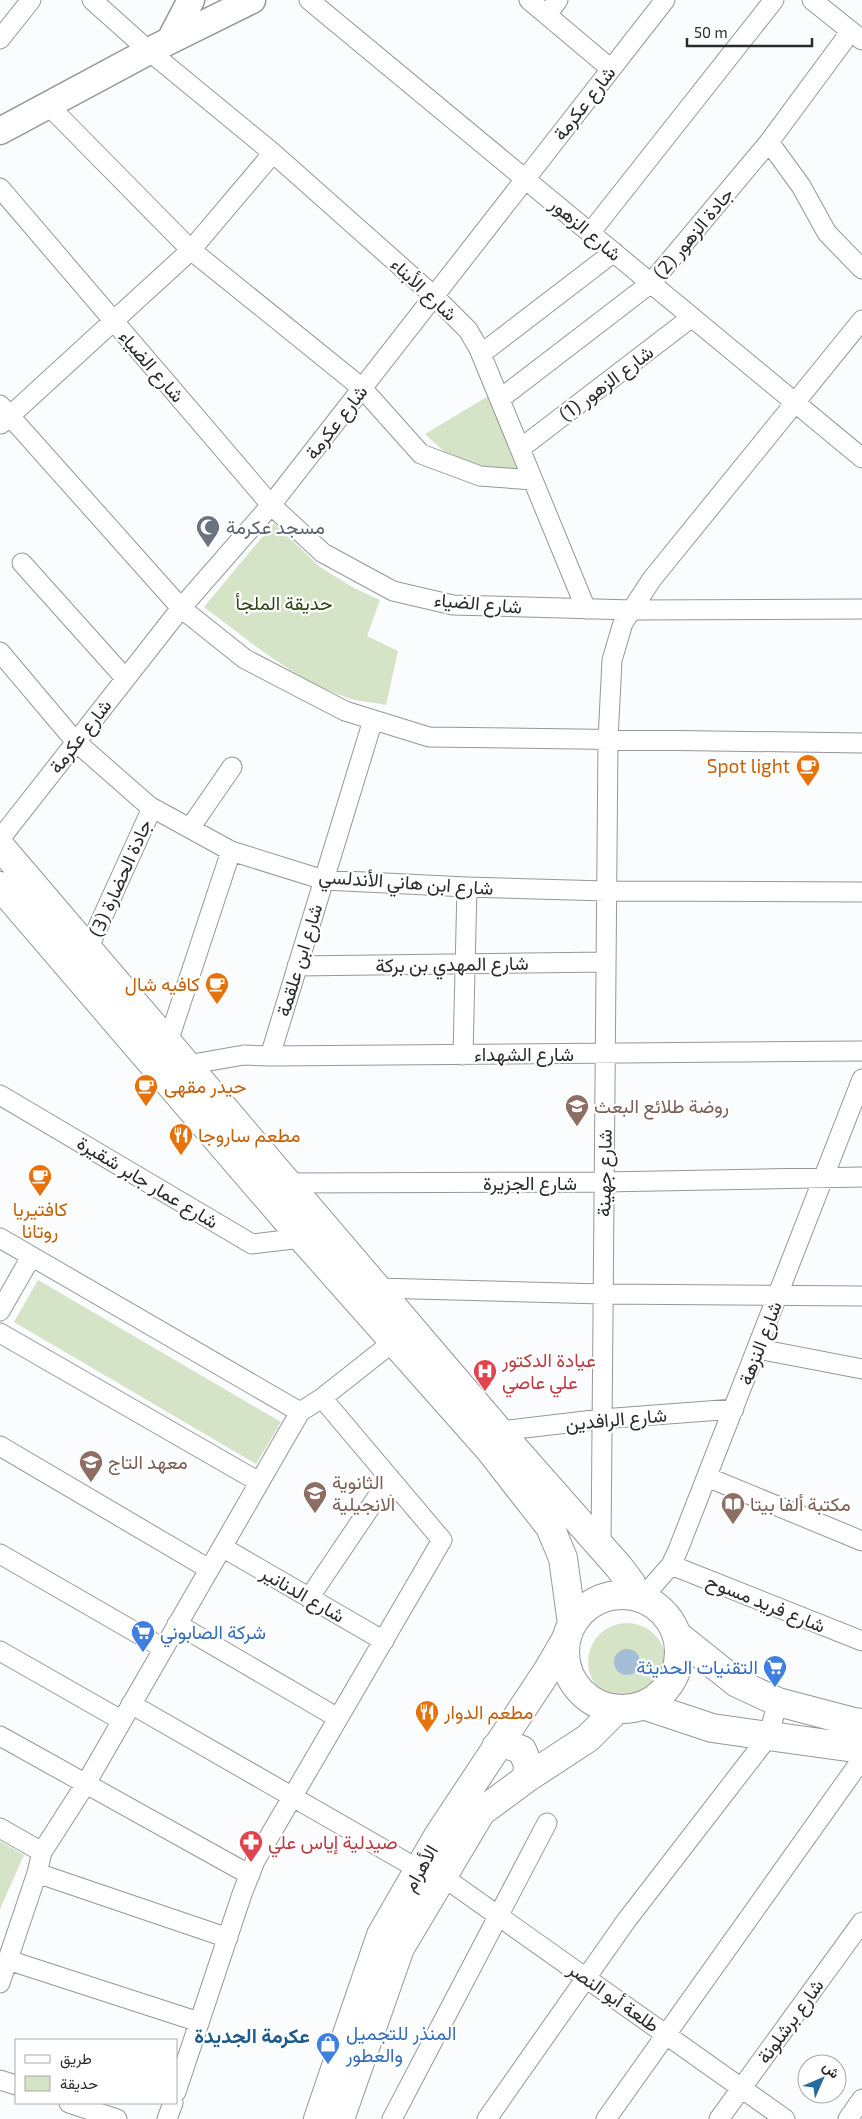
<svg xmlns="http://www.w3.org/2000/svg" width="862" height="2119" font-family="'Exo 2',Vazirmatn,sans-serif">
<rect width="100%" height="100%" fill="#fafcfe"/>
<path fill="#d5e3c7" d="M 490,395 L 519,470 L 481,468 L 449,456 L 425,434 Z
M 274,523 L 320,567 L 354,588 L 380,600 L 367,636 L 398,651 L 386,705 C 374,702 360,702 348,698 C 294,680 248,640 204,607 Z
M 38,1280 L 281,1422 L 256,1464 L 14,1322 Z
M588 1662a39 39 0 1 1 78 0a39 39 0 1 1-78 0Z
M 0,1841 L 24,1855 L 0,1909 Z"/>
<path fill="#a4bed7" d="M614 1662a13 13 0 1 1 26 0a13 13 0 1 1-26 0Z"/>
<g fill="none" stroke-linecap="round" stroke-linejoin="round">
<g stroke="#95979a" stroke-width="21">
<path id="minor" d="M 92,0 L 149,51 L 273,153 L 434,296 L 468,330 L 479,349 L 586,609
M 309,0 L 862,458
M 529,0 L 611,69
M 812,0 L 862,40
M 547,15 L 558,0
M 0,39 L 31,0
M 49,106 L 191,250 L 362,388 L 421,454 L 480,476 L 533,480
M 769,142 L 801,186 L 827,233 L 862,269
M 0,188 L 271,505 L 323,553 L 393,591 L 453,605 L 632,610 L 862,609
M 590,233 L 774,0
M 481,354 L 614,252
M 500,399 L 651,283 L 769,142 L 851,31
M 0,405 L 181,608 L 245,659 L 345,711 L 429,737 L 862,743
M 1,424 L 191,250 L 273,153
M 521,448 L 692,317
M 22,563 L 125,678
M 0,652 L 75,741 L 149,806 L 231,851 L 324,880 L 467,887 L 607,891 L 862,892
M 190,828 L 232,767
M 0,839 L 181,608 L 271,505 L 665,0
M 88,949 L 152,808
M 297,966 L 606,962
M 168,1042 L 231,851
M 463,1055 L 467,887
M 270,1056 L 373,720
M 187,1065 L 244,1055 L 270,1056 L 862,1051
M 0,1095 L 252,1244 L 302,1238
M 288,1183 L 604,1182 L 862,1177
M 0,1238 L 300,1412 L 322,1398 L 393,1342
M 377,1288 L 603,1294 L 862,1296
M 0,1311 L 31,1257
M 0,1333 L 259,1482
M 758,1349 L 862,1369
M 499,1431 L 602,1419 L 734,1409
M 0,1446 L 209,1569
M 707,1477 L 862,1541
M 222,1547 L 384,1641
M 601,1547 L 608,740 L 612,660 L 623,623 L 652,579 L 862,320
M 0,1554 L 163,1648
M 671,1565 L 862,1641
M 309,1598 L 390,1478
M 642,1598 L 671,1565 L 678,1550 L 862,1079
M 177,1624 L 338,1718
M 0,1651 L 121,1720
M 131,1704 L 418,1869
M 0,1736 L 250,1875
M 0,1828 L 42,1852
M 37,1873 L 228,1938
M 442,1876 L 785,2119
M 8,1960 L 199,2022
M 0,1983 L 37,1873 L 42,1852 L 85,1785 L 300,1412
M 0,2080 L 16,2085
M 176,2092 L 242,1894 L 255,1861 L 442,1540 L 322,1398
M 69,2103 L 117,2119
M 167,2119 L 173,2103
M 392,2119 L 547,1823
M 487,2119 L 626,1921 L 768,1737 L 778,1702
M 606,2119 L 862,1759
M 719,2119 L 862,1922
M 848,2119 L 862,2099"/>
</g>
<g stroke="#95979a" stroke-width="29">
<path id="secondary" d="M 170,40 L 191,0
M 0,131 L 149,51 L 252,0"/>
</g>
<g stroke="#95979a" stroke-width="30">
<path id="primary" d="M 496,1747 L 506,1744 L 522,1750 L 528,1764 L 527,1778
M 318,2119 L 381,1935 L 438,1836 L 548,1670 L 566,1639
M 340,2119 L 400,1948 L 481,1812 L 527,1778 L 588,1738 L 617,1709"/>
</g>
<g stroke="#95979a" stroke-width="30">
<path id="trunk" d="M 0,846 L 499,1431 L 619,1567 L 631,1583 L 635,1596
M 0,886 L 302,1238 L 489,1449 L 550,1527 L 563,1558 L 572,1624
M565 1652a57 57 0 1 1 114 0a57 57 0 1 1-114 0Z
M 677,1635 L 737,1683 L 778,1702 L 854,1722 L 862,1723
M 643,1705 L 712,1728 L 862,1749"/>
</g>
<use href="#minor" stroke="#fff" stroke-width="19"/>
<use href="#secondary" stroke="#fff" stroke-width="26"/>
<use href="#primary" stroke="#fff" stroke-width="28"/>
<use href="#trunk" stroke="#fff" stroke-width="28"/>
</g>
<defs>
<g id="mosque-pin" transform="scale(1.25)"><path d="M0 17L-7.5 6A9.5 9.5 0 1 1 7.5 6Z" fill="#6b7280" stroke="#fff"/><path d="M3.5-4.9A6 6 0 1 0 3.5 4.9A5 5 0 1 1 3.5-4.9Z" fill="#fff"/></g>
<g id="cafe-pin" transform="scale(1.25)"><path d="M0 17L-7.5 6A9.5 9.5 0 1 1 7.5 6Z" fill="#e8710a" stroke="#fff"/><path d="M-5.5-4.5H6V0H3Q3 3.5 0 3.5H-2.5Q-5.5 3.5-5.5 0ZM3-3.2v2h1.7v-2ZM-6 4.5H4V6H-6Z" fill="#fff"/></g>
<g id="school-pin" transform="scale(1.25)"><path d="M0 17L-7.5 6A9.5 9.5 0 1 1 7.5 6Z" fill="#8d6e63" stroke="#fff"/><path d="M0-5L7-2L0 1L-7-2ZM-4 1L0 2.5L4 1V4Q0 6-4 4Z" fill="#fff"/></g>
<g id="restaurant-pin" transform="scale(1.25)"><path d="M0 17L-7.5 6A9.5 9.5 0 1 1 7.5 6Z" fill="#e8710a" stroke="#fff"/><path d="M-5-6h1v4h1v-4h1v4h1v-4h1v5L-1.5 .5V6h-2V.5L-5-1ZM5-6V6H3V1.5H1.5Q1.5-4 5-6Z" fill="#fff"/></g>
<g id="hospital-pin" transform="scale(1.25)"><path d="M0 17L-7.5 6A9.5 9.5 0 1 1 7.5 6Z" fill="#e0444e" stroke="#fff"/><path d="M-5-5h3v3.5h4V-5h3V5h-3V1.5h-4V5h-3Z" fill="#fff"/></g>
<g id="library-pin" transform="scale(1.25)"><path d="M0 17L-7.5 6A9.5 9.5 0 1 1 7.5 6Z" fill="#8d6e63" stroke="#fff"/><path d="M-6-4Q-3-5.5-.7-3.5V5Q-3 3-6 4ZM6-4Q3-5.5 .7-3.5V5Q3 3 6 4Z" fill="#fff"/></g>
<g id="supermarket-pin" transform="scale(1.25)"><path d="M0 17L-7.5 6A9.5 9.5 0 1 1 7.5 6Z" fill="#3f7fe0" stroke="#fff"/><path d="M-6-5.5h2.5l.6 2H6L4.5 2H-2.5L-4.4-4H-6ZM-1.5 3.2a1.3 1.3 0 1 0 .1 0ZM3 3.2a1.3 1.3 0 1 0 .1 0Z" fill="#fff"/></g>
<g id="pharmacy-pin" transform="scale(1.25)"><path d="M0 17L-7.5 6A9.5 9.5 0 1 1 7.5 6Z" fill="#e0444e" stroke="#fff"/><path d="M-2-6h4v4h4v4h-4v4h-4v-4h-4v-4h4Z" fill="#fff"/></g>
<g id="shop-pin" transform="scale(1.25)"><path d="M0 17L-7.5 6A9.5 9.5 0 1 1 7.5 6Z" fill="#3f7fe0" stroke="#fff"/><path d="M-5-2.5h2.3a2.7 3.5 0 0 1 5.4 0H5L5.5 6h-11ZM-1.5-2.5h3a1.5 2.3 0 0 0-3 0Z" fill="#fff"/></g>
</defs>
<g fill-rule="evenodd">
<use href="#mosque-pin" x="208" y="527"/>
<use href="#cafe-pin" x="808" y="766"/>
<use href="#cafe-pin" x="217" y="984"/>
<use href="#cafe-pin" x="146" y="1086"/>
<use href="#school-pin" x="577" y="1106"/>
<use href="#restaurant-pin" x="181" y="1135"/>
<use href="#cafe-pin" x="40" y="1176"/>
<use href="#hospital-pin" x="485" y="1371"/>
<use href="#school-pin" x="91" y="1462"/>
<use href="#school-pin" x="315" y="1493"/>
<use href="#library-pin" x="733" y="1504"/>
<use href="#supermarket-pin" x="143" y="1632"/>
<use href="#supermarket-pin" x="775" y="1667"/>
<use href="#restaurant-pin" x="427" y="1712"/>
<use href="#pharmacy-pin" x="251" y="1842"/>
<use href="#shop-pin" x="328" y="2044"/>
</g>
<g text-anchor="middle" stroke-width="4.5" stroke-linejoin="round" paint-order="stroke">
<g font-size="19" fill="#292a2b" stroke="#fff">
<text transform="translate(584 103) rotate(-52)" y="7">شارع عكرمة</text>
<text transform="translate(586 229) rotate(40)" y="7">شارع الزهور</text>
<text transform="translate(693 233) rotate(-50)" y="7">جادة الزهور (2)</text>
<text transform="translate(424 289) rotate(43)" y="7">شارع الأبناء</text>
<text transform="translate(152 366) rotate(49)" y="7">شارع الضياء</text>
<text transform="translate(606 383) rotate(-37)" y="7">شارع الزهور (1)</text>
<text transform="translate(336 422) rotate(-52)" y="7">شارع عكرمة</text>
<text transform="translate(478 603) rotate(5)" y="7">شارع الضياء</text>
<text transform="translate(80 736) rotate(-52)" y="7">شارع عكرمة</text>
<text transform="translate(120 878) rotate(-66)" y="7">جادة الحضارة (3)</text>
<text transform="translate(406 882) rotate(4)" y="7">شارع ابن هاني الأندلسي</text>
<text transform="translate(299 960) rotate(-73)" y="7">شارع ابن علقمة</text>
<text transform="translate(452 964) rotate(-1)" y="7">شارع المهدي بن بركة</text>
<text x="524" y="1061">شارع الشهداء</text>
<text transform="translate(604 1173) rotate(-89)" y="7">شارع جهينة</text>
<text transform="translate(148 1182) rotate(31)" y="7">شارع عمار جابر شقيرة</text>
<text x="530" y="1190">شارع الجزيرة</text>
<text transform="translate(760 1343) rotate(-69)" y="7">شارع النزهة</text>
<text transform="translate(616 1419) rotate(-5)" y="7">شارع الرافدين</text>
<text transform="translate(303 1594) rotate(30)" y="7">شارع الدنانير</text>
<text transform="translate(766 1603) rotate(22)" y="7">شارع فريد مسوح</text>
<text transform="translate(420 1868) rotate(-60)" y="7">الأهرام</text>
<text transform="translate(614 1997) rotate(35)" y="7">طلعة أبو النصر</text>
<text transform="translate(790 2021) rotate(-54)" y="7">شارع برشلونة</text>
</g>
<g font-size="19" fill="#5b616d" stroke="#fff" text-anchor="start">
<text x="226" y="534">مسجد عكرمة</text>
</g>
<g font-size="19" fill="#304415" stroke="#fff">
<text x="284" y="610">حديقة الملجأ</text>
</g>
<g font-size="19" fill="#c56008" stroke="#fff" text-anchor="start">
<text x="790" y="773" text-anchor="end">Spot light</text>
<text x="200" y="991" text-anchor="end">كافيه شال</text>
<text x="164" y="1093">حيدر مقهى</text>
<text x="198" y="1142">مطعم ساروجا</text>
<text x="40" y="1216" text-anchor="middle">كافتيريا<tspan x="40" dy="22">روتانا</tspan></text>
<text x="444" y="1719">مطعم الدوار</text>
</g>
<g font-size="19" fill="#785e54" stroke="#fff" text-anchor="start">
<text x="594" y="1113">روضة طلائع البعث</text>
<text x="108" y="1469">معهد التاج</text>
<text x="332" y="1489">الثانوية<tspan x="332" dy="22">الانجيلية</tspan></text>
<text x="750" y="1511">مكتبة ألفا بيتا</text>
</g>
<g font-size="19" fill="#be3a42" stroke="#fff" text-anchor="start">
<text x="502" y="1367">عيادة الدكتور<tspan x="502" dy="22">علي عاصي</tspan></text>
<text x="268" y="1849">صيدلية إياس علي</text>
</g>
<g font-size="19" fill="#366cbe" stroke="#fff" text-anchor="start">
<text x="160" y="1639">شركة الصابوني</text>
<text x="758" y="1674" text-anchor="end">التقنيات الحديثة</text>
<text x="346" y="2040">المنذر للتجميل<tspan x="346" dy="22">والعطور</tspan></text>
</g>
<g font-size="20" font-weight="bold" fill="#1c5b8b" stroke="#fff">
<text x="252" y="2043">عكرمة الجديدة</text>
</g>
</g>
<rect x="15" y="2039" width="162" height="65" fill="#ffffff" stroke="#a9aaaa"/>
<rect x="25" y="2055" width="25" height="8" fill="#ffffff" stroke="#a9aaaa"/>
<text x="60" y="2064" font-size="15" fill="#292a2b">طريق</text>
<rect x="25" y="2076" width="25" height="15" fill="#d5e3c7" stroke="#a9aaaa"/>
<text x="60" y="2089" font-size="15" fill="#292a2b">حديقة</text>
<g transform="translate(822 2079) rotate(45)"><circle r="24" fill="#ffffff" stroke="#a9aaaa"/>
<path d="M0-4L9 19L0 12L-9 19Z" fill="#266b9f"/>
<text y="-8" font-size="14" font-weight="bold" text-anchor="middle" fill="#292a2b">ش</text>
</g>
<path d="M687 38v8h125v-8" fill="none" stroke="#292a2b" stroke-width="2.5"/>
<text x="694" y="38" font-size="15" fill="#292a2b" stroke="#ffffff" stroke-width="4" paint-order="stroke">50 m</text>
</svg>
